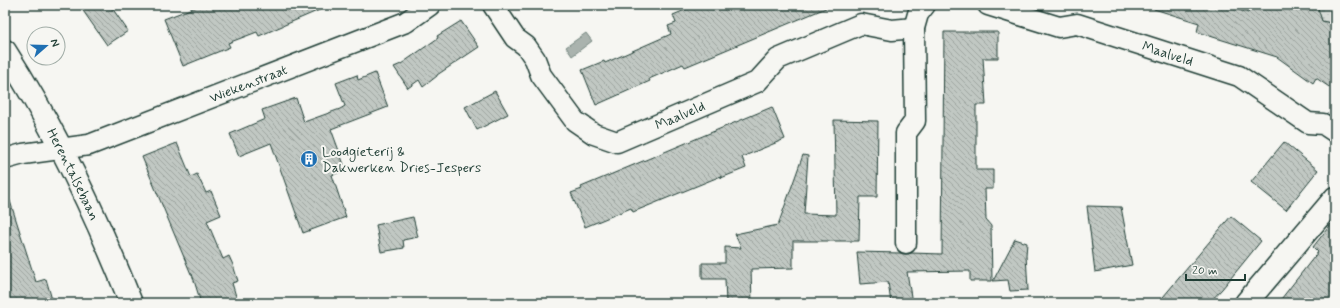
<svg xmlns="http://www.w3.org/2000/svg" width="1340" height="308" font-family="Mynerve,sans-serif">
<defs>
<pattern id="park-dots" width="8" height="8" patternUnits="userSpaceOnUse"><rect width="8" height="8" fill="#d6dbd6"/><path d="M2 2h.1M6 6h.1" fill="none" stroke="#b7bdb8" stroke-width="1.8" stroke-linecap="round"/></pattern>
<pattern id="building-back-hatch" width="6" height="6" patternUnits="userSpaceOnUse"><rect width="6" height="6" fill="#c1c8c3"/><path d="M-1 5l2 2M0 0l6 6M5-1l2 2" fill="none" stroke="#9ca49f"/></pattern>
</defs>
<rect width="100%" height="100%" fill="#f6f6f2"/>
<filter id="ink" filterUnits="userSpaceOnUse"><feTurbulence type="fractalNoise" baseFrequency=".025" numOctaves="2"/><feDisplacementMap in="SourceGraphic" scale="8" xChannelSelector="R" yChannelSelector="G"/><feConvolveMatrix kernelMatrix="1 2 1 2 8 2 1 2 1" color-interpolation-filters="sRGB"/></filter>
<g filter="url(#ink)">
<path fill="url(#park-dots)" stroke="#7a8c85" d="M 1316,5 L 1335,5 L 1335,24 L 1322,21 Z"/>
<path fill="#aab3ae" stroke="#72847d" d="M 586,33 L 592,41 L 572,56 L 566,47 Z"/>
<path fill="url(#building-back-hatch)" stroke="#1f3d34" d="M 79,5 L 110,5 L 128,31 L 107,45 Z
M 201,5 L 331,5 L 259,36 L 257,32 L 228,43 L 230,47 L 183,66 L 164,19 Z
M 697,5 L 833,5 L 685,67 L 683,64 L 649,79 L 650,81 L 596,105 L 582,70 L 604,61 L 605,63 L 671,34 L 668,26 L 676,23 L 673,15 Z
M 1155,5 L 1224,5 L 1248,13 L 1251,5 L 1317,5 L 1322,21 L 1335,24 L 1335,91 L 1316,78 L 1313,83 L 1277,57 L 1197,32 L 1199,23 L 1154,9 Z
M 461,21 L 479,47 L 437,75 L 437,76 L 423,87 L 419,80 L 408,88 L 394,67 L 401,64 L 438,38 L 437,36 Z
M 944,32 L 998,32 L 998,58 L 983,58 L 986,105 L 976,105 L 976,170 L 993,170 L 993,189 L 985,189 L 986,220 L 991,226 L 992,281 L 970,281 L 970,271 L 907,272 L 912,303 L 891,303 L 888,282 L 860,284 L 857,252 L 900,253 L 906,254 L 911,253 L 942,254 Z
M 375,73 L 388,107 L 331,129 L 346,170 L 332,175 L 346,217 L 303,233 L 271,143 L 239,156 L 230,134 L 265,119 L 262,110 L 296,98 L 304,122 L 340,109 L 345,106 L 336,83 L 357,75 L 358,80 Z
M 495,91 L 508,114 L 477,130 L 465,107 Z
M 772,107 L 785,139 L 742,157 L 746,168 L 721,178 L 721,176 L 633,212 L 631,208 L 585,227 L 571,193 L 582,189 L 581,187 Z
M 834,120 L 878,121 L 877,197 L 860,197 L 859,241 L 793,241 L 793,268 L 751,269 L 752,303 L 726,303 L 725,279 L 702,279 L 702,263 L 725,263 L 725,247 L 741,248 L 735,234 L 778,225 L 803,155 L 808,156 L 804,214 L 836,215 Z
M 1284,142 L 1318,170 L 1286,210 L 1251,182 Z
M 177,143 L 191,177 L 197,174 L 206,193 L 211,191 L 221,215 L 207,221 L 223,259 L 229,256 L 233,265 L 238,281 L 232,283 L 238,303 L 201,303 L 192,274 L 191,274 L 142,157 Z
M 9,198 L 36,282 L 46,279 L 53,303 L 5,303 L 5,199 Z
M 1087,206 L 1121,207 L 1132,265 L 1095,272 Z
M 1231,216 L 1261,241 L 1222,289 L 1209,303 L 1158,303 Z
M 413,217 L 418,237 L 403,240 L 404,248 L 381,252 L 376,225 Z
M 1335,219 L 1335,297 L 1330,303 L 1278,303 L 1318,252 L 1313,247 Z
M 1015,239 L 1027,243 L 1026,255 L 1028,290 L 1010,291 L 1008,280 L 993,281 Z"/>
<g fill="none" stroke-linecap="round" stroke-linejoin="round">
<g stroke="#1f3d34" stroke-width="23">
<g id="minor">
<path id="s1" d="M 493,5 L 515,38 L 526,46 L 535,59 L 541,75 L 575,121 L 594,134 L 617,142 L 757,82 L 778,59 L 861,24 L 892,30 L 914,28"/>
<path id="s2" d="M 988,5 L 1059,27 L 1077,24 L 1239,76 L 1308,123 L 1323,124 L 1335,132"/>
<path id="s3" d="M 5,159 L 23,154 L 89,145 L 406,22 L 430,5"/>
<path d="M 906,243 L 906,133 L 915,121 L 914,28 L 918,14 L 925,5"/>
</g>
</g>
<g stroke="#1f3d34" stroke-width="25">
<path id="tertiary" d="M 1246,303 L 1335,198"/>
</g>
<g stroke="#1f3d34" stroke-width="25">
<g id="secondary">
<path id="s4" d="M 5,51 C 55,129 97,217 131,303"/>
</g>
</g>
<use href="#minor" stroke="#f6f6f2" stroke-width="20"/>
<use href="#tertiary" stroke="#f6f6f2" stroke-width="22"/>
<use href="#secondary" stroke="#f6f6f2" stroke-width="22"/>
</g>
</g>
<defs>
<g id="building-disc" transform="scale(0.9)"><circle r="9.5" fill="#1f6fb2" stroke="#f6f6f2"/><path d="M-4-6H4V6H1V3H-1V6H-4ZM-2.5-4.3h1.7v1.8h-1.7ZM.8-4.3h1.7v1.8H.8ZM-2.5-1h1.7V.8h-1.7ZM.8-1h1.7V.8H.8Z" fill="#fff"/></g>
</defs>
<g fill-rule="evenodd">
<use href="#building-disc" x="309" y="159"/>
</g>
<g text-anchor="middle" stroke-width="4" stroke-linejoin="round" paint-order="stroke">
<g font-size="14" fill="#1f3d34" stroke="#f6f6f2">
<text dy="5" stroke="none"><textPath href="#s2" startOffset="188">Maalveld</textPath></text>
<text dy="5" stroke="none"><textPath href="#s3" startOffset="256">Wiekenstraat</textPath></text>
<text dy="5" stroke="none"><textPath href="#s1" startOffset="259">Maalveld</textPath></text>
<text dy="5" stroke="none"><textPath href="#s4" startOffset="141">Herentalsebaan</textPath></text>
</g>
<g font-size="14" fill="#1f3d34" stroke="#f6f6f2" text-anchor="start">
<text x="322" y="156">Loodgieterij &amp;<tspan x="322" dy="16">Dakwerken Dries-Jespers</tspan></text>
</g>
</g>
<rect width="1340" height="308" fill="none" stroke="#f6f6f2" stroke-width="20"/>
<rect x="10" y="10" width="1320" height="288" fill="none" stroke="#1f3d34" stroke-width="1.5" filter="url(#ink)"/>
<g transform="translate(46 46) rotate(70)"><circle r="19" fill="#f6f6f2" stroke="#a0aca6"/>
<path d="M0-3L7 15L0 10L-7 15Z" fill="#1f6fb2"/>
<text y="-6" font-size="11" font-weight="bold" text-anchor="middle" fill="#1f3d34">N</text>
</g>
<path d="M1186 274v6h59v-6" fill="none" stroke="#1f3d34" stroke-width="2"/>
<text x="1192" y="274" font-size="12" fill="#1f3d34" stroke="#f6f6f2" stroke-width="3" paint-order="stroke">20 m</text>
</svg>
